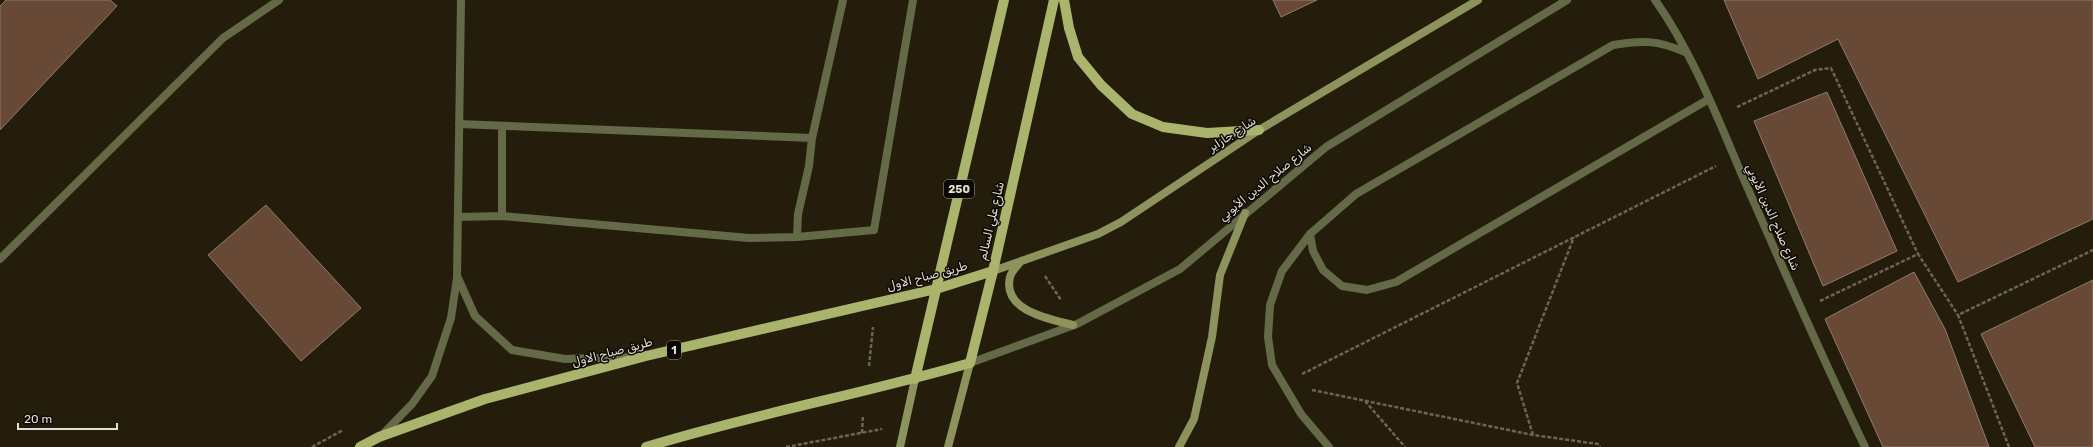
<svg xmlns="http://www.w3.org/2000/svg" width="2093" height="447" font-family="Rubik,'Noto Naskh Arabic',sans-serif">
<rect width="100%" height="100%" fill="#251d0c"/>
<path fill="#684936" stroke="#907b6e" d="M 6,0 L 110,0 L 117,6 L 0,130 L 0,6 Z
M 1273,0 L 1317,0 L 1281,17 Z
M 1724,0 L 2093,0 L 2093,219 L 1958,282 L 1838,39 L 1758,79 Z
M 1827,92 L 1897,251 L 1823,286 L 1754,121 Z
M 266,205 L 361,308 L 301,361 L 208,255 Z
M 1914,272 L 1945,329 L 1989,447 L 1883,447 L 1825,319 Z
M 2093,280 L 2093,447 L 2035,447 L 1981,334 Z"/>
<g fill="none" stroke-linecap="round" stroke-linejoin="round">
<path stroke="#6c6556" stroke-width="2.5" stroke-dasharray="4 2" stroke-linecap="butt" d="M 1737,107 L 1815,70 L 1831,68 L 1918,254
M 1045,276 L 1061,300
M 1820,301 L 1918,254 L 1958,315
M 869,366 L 873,327
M 1302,374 L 1716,166
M 1312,390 L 1533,435 L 1598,444 L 1600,447
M 1365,401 L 1405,447
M 862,433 L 863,415
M 1533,435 L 1517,383 L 1574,237
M 312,447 L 343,430
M 786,447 L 882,429
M 2009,447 L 1958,315 L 2093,250"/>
<path stroke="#646947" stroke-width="8" d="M 459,124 L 812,138
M 502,126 L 502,216
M 458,217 L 502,216 L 749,238 L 797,237 L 798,214 L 809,166 L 812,138 L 843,0
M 1310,234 L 1313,251 L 1323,270 L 1342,286 L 1367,290 L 1396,282 L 1709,99
M 797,237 L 874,230 L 913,0
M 0,259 L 223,38 L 279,0
M 458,278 L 475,316 L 512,350 L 565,359 L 633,357
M 380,437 L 412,404 L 432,376 L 451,318 L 457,278 L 461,0
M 1329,447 L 1301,414 L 1272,365 L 1268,337 L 1270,305 L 1282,271 L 1310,234 L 1356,194 L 1613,45 C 1642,40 1657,40 1685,52"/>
<path stroke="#646947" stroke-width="8" d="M 1655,0 C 1693,53 1719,122 1745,182 C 1784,271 1823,359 1865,447
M 970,363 L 1077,324 L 1180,269 L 1326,147 L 1567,0"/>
<path stroke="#8c935c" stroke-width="8" d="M 1021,261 C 1017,266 1011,272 1010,277 C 1002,311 1050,319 1073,325
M 993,271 L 1098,234 L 1121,222 L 1259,130 L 1478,0
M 900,447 L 915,379
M 948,447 L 970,363
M 1179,447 L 1194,419 L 1212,337 L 1220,275 L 1245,213"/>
<path stroke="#abb46c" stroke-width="10" d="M 1064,0 L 1069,28 L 1078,57 L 1101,85 L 1132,114 L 1163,127 L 1207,133 L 1259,130
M 915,379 L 1004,0
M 360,447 L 379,437 L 485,399 L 646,356 L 936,289 L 993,271
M 646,447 C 753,414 863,394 970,363 L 993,271 L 1054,0"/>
</g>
<g text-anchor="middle" stroke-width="3" stroke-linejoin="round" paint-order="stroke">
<g fill="#0b0803" stroke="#a39e95" stroke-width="1">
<rect x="944" y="180" width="30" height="18" rx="3"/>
<rect x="667" y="341" width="14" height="18" rx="3"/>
</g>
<g font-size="11" font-weight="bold" fill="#e4dfd4">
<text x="959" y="193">250</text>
<text x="674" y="354">1</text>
</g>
<g font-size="12" fill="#e4dfd4" stroke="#0b0803">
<text transform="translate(1232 134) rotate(-33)" y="4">شارع جازاير</text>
<text transform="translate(1265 182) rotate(-39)" y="4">شارع صلاح الدين الأيوبي</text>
<text transform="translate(1773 217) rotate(66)" y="4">شارع صلاح الدين الأيوبي</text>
<text transform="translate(991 221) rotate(-77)" y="4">شارع علي السالم</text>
<text transform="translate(927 276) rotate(-15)" y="4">طريق صباح الاول</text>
<text transform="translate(612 352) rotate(-15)" y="4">طريق صباح الاول</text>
</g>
</g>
<path d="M18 423v6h99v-6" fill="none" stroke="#e4dfd4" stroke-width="2"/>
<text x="24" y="423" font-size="12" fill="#e4dfd4" stroke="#0b0803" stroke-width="3" paint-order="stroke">20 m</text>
</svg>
